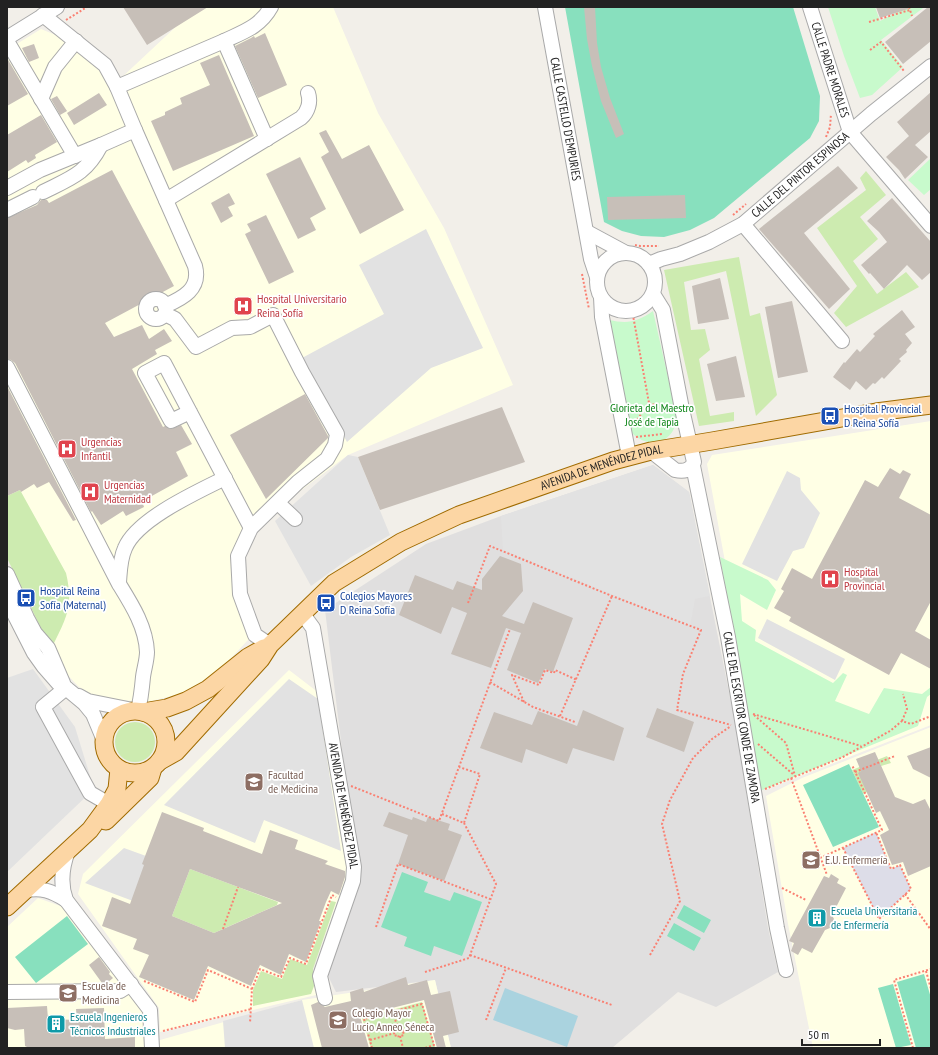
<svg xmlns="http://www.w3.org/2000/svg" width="938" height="1055" font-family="'PT Sans Narrow',sans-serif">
<rect width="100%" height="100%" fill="#f2efe9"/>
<path fill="#e0dfdf" d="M 653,465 L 689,492 L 735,722 L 768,928 L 778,972 L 716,1007 L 678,992 L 612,1048 L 451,1048 L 435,980 L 336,992 L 328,976 L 358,881 L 325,610 L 426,544 L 501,516 Z"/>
<path fill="#ffffe5" d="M 197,7 L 333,7 L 378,113 L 444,228 L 513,385 L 348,455 L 251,528 L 238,556 L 255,635 L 247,641 L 218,672 L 180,694 L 147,702 L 120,700 L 92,695 L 78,686 L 63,670 L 33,619 L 27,591 L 7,553 L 7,50 L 41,29 L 75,43 L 119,80 Z
M 931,421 L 931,725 L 767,789 L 707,464 L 712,455 Z
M 289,670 L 319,693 L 348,872 L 311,973 L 316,995 L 160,1032 L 159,1008 L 78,894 L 83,874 Z
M 931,727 L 931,1048 L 813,1048 L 788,924 L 766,796 L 802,778 Z
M 38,898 L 63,907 L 146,1015 L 148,1048 L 7,1048 L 7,927 Z
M 435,980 L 451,1048 L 160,1048 L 160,1040 L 302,1000 Z"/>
<path fill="#cdebb0" d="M 866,171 L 886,195 L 860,217 L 878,239 L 853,261 L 877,294 L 906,272 L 919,287 L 846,327 L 834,313 L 857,286 L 817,228 L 866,190 L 860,178 Z
M 739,257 L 750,316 L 760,313 L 777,395 L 756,416 L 726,271 L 684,282 L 691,330 L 705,329 L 710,350 L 699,359 L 710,416 L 734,412 L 734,421 L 699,426 L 664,270 Z
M 20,490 L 66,573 C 74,607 66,619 51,649 L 7,558 L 7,496 Z
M115 742a20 20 0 1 1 40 0a20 20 0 1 1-40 0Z
M 887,756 L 891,763 L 881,766 L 880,763 L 867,792 L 863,794 L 852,770 Z
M 190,869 L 278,902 L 277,905 L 214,933 L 172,916 Z
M 331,901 L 336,902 L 313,969 L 314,986 L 311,994 L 253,1006 L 253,990 L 261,971 L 282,979 L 290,959 L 307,965 Z
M 422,1002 L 435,1047 L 430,1048 L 371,1048 L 362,1018 Z"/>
<path fill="#c8facc" d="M 828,7 L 875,7 L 880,21 L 907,7 L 923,8 L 881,40 L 903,67 L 872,95 L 860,98 L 844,56 Z
M 931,158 L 931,189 L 924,195 L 908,180 Z
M 653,311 L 677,417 C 675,443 649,451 631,432 L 609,320 C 628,324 637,322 653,311 Z
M 720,557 L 768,580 L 776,590 L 767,610 L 740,594 L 742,621 L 756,630 L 755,641 L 833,683 L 843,673 L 847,675 L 835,701 L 869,714 L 884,688 L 922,694 L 931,687 L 931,694 L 927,697 L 918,726 L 760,791 Z"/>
<path fill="#88e0be" d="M 565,7 L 793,7 L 820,96 L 819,121 L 810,138 L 714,218 L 690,230 L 664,237 L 641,236 L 622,231 L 604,222 Z
M 849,764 L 879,827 L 833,847 L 803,785 Z
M 402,872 L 428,882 L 424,892 L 450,901 L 454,892 L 482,902 L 462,956 L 434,946 L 431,956 L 404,946 L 407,937 L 381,927 Z
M 684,905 L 711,920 L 704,933 L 677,918 Z
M 67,916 L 88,944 L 36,983 L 15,957 Z
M 674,923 L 701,938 L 694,951 L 667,936 Z
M 924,974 L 931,998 L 931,1048 L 916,1048 L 897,982 Z
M 893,984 L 911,1045 L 896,1048 L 878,988 Z"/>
<path fill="#e2e2e2" d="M 426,229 L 483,348 L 431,368 L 347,442 L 302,358 L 384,314 L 359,265 Z
M 348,455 L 358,457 L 390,535 L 351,557 L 311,586 L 275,521 Z
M 653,465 L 689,492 L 710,596 L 695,599 L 690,626 L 503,550 L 501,516 Z
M 787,471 L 800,478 L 801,490 L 820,513 L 804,548 L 793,551 L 777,581 L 742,564 Z
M 767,619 L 845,659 L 835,680 L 758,638 Z
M 33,669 L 75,727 L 94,789 L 7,872 L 7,678 Z
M 289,679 L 318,699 L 341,851 L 264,820 L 255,843 L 164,805 Z
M 124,848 L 157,860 L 141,904 L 85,883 Z
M 302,1000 L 314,1048 L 225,1048 L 223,1021 Z"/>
<path fill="#dddde8" d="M 876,832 L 891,869 L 900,865 L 911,889 L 879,919 L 843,848 Z"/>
<path fill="#aad3df" d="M 505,988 L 578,1016 L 567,1047 L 493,1020 Z"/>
<path fill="#c7bfb8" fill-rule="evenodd" d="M 123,7 L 208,7 L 147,45 Z
M 584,7 L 595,7 L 597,43 L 601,67 L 610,98 L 624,134 L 616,138 L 601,101 L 592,66 L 587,39 Z
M 876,7 L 908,7 L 908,9 L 880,18 Z
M 928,7 L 931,7 L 931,41 L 903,64 L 885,42 Z
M 265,33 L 287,85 L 258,98 L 235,46 L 251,38 L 254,36 L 255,38 Z
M 34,44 L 39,58 L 29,62 L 22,48 Z
M 219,55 L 254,136 L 173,171 L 151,121 L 165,115 L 165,112 L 182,104 L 180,98 L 210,85 L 200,63 Z
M 7,58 L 28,94 L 7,106 Z
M 931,92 L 931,131 L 915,145 L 928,157 L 905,179 L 899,170 L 886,157 L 909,136 L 897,122 Z
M 99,93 L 107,105 L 74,125 L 67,113 Z
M 57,96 L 67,111 L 60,115 L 51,99 Z
M 41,115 L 57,142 L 35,155 L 36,158 L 28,163 L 26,160 L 7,172 L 7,135 Z
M 326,130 L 342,159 L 369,145 L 404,210 L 360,234 L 321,157 L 329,152 L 319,133 Z
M 300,157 L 326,209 L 310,218 L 316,230 L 298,239 L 266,174 Z
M 838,166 L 858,188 L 804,233 L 850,289 L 829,309 L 759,229 Z
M 112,170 L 174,286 L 105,323 L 114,337 L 142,325 L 149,339 L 164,329 L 172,341 L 155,350 L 157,354 L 132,369 L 163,427 L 165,426 L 171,429 L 181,425 L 192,444 L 176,452 L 188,476 L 150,497 L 152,500 L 143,504 L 144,507 L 126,516 L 123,511 L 101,525 L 92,511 L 91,512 L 15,363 L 11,360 L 7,359 L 7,218 L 37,205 L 41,200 L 47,200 L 49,203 Z
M 229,193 L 235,204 L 228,207 L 233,216 L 221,223 L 211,203 Z
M 685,195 L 686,218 L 608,220 L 607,197 Z
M 892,198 L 931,242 L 931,272 L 922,280 L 907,265 L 884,289 L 870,273 L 869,274 L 861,265 L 887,242 L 879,232 L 867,221 Z
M 266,215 L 294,272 L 269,284 L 245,234 L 251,231 L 247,224 Z
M 720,278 L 729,319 L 698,324 L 692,286 Z
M 792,301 L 808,372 L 778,378 L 765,307 Z
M 902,310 L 915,327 L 905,334 L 912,343 L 906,350 L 907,352 L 899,359 L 901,361 L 884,379 L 882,377 L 875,384 L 873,383 L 866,390 L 856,381 L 850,390 L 833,377 L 844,362 L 845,363 L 857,349 L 860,352 L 875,336 L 873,334 Z
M 736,356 L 745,397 L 716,401 L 707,364 Z
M 7,386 L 76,520 L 73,521 L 49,482 L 37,488 L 34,484 L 21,492 L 20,490 L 7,496 Z
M 305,394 L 328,436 L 328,438 L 266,499 L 230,435 Z
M 502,407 L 525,462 L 380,510 L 358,457 Z
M 890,468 L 900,474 L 903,470 L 911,474 L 899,498 L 931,515 L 931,601 L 915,631 L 931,640 L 931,669 L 901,653 L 889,675 L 789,621 L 791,617 L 774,608 L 784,591 L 781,589 L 792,568 L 812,579 L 865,480 L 878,487 Z
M 500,556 L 521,564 L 523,591 L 502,616 L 524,624 L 533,602 L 573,618 L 553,672 L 545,669 L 538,683 L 507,670 L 521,633 L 506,628 L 491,668 L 451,654 L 467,613 L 452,607 L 441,634 L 399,615 L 415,575 L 453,590 L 457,581 L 482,590 L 482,579 Z
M 657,708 L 694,722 L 684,752 L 646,737 Z
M 583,710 L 624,728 L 614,761 L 573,748 L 567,764 L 526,749 L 522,763 L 480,748 L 494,712 L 532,725 L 538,711 L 577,726 Z
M 931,747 L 931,778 L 913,769 L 907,756 Z
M 875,752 L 895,797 L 913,804 L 925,799 L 931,811 L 931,866 L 908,876 L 903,862 L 892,865 L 880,835 L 889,830 L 880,811 L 876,813 L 858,773 L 861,771 L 856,759 Z
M 162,812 L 204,828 L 203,831 L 262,854 L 270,830 L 298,840 L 295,849 L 328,861 L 325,864 L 345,871 L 345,877 L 339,895 L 331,891 L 326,902 L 319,921 L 321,921 L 306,962 L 289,954 L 281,975 L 260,965 L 251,986 L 208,966 L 194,1000 L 139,977 L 149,955 L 133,949 L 137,939 L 102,926 L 112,897 L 130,904 L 144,865 L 142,864 ZM 190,869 L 238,887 L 282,903 L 214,933 L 172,916 Z
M 389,812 L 412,820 L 413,817 L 426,822 L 428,817 L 450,824 L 448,830 L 462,835 L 444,881 L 398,864 L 408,835 L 383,826 Z
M 831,874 L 839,879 L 837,883 L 846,888 L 832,915 L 835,921 L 830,928 L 825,930 L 812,953 L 802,948 L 798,955 L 791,951 L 794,943 L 789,941 L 824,876 L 829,878 Z
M 99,957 L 110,972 L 109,974 L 113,978 L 107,983 L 102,983 L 89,965 Z
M 406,977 L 408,985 L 427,980 L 431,995 L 450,991 L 459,1032 L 443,1036 L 446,1048 L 437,1048 L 424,1000 L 360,1016 L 369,1048 L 322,1048 L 311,1005 L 318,1002 L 325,1007 L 351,1001 L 350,992 L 363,988 L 364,992 Z
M 47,1006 L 48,1019 L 77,1020 L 76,1009 L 104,1008 L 105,1039 L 135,1037 L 135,1048 L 29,1048 L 25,1046 L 24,1029 L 15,1030 L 7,1028 L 7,1008 Z"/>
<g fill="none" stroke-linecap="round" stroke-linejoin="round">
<g stroke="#a9a9a9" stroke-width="16">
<g id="minor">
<path id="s1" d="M 545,7 L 591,259 L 597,277"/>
<path id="s2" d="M 810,7 L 850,132 L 931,226"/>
<path d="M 43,15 L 105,65 L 117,87"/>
<path d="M 7,38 L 57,7"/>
<path d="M 7,41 L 75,156"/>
<path d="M 224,41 C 243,32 260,27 271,7"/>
<path d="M 41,99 L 55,67 L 76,41"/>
<path d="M 135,130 L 117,87 L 224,41 L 267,139"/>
<path d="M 101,145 L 135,130 L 195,266 C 201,289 183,298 165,306"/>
<path d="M 7,188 L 40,170 L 101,145 C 86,174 71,178 43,192"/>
<path d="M 166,200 L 301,118 C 308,112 311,102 308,93"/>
<path d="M 7,210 L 33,197"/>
<path d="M 743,224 L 842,341"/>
<path d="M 587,232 L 626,253"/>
<circle cx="626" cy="282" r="29"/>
<path id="s3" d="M 649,264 L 661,259 L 680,254 L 709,242 L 743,224 L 871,114 L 931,66"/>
<path d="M 601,297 L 602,317 L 629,456"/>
<circle cx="156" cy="309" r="10"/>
<path d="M 165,314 L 175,319 L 196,347 L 232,328 L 250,327 L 273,315 L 302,372 L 337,434 L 335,445 L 327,459 L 298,482 L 251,528 L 238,556 L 240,594 L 255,635 L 270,645"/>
<path d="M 7,367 L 119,584 C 132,605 146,627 147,652 C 147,660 144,669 143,677 C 142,688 141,699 138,710"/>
<path d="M 190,412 L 171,421 L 145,373 L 164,363 L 251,528"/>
<path d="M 651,451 L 675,470 C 683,472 691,471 694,462 L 682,409 L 663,310 L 653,294"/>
<path id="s4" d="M 693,466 L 728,637 L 777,928 L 786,970"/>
<path d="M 278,503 L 295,519"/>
<path d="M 7,574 L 27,618 L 35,633 L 48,648 L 63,683"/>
<path d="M 119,582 C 120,570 120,559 125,548 C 137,519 197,492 225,478"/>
<path d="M 7,600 L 34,653 L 44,667 L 58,683 L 66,688 L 84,703 L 93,714 L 103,738"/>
<path id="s5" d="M 302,613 L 313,628 L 354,867 L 353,881 L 320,976 L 325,998"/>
<path d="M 66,688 L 43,707 L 90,793 L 109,804"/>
<path d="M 79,696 L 88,701 L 133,710"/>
<path d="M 68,851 C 62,867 60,884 66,900 L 150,1010 L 152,1048"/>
<path d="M 25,891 C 40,886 53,892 66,900"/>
<path d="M 7,992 L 120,991 L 131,984"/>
</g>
</g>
<g stroke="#a06b00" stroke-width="19">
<g id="major">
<circle cx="135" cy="742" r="31"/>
<path d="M 143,712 L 167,708 L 186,701 L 208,689 L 248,657 L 264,648"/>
<path id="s6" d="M 160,761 L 176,752 L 261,659 L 270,645 L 334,583 L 401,542 L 459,515 L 613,461 L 651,451 L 712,441 L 876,412 L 931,405"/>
<path d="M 106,821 L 150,778 L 153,768"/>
<path d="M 7,907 L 90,830 L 109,804 L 117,789 L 119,769"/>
</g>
</g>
<path stroke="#fa8072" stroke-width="2" stroke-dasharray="2 2" stroke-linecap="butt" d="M 909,7 L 912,16
M 66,20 L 87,7
M 869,22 L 910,10
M 870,50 L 881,42 L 904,71
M 826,137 L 830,127 L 831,114
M 733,215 L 746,204
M 635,245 L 640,246 L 659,246
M 582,274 L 589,309
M 632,310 L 649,403
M 635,423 L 649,403 L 670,410
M 636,437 L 662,434
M 468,603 L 490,546 L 612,596 L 701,630 L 683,674 L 677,710 L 731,725
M 490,682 L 533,707 L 575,722
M 524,702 L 512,675 L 539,685 L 545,670 L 554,673 L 555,670 L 577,680
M 753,714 L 861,746
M 754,715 L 786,743 L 795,776
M 560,716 L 612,596
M 902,721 L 907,709 L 903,694
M 758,744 L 794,775
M 855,772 L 895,756
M 791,778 L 827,875
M 351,786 L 439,821 L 510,629
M 765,789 L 843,757 L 890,731 L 902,721 L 911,724 L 931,716
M 442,814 L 464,823 L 480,774 L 459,767
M 843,848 L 879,919 L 911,889 L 900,865 L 891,869 L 876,832
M 820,858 L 882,830 L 852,765
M 782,888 L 806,900
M 905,894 L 931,930
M 376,927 L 398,864 L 490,899
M 223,929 L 238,887
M 470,955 L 612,1005
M 650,955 L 680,901 L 662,824 L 670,800 L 693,758 L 712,739 L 731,726
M 926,971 L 931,989
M 425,972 L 469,958 L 496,884 L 464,823
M 144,981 L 195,1002 L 208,970 L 252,989 L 250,1023
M 252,989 L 260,969 L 281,977 L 290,958 L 306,964 L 332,895 L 336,897
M 393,1012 L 398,1029
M 486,1020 L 506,968
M 402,1028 L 404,1035 L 396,1037 L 394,1029 Z
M 163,1031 L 251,1009
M 403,1031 L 428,1025
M 400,1036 L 403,1048
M 370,1040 L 395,1033
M 372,1048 L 364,1019 L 422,1004 L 434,1045 L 425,1048
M 913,1048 L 894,980 L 931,969"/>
<use href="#minor" stroke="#fff" stroke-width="14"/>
<use href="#major" stroke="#fcd6a4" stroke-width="17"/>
</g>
<defs>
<g id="hospital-square" transform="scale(1)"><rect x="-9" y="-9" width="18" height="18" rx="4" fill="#e0444e" stroke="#fff"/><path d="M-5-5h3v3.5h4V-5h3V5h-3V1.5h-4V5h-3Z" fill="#fff"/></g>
<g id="bus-square" transform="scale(1)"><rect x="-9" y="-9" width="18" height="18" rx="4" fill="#1a4fb4" stroke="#fff"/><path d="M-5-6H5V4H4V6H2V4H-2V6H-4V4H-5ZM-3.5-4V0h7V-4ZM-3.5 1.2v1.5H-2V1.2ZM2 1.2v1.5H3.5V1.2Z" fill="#fff"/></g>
<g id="university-square" transform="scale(1)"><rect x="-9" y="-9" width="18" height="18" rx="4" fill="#8d6e63" stroke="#fff"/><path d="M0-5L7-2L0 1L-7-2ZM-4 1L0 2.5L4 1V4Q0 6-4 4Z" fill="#fff"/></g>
<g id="building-square" transform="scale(1)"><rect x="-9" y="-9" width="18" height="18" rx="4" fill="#0f9aa8" stroke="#fff"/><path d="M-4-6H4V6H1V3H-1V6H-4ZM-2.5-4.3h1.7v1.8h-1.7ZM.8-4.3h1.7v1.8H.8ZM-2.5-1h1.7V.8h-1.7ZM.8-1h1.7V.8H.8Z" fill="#fff"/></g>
</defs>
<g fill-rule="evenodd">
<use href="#hospital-square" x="243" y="306"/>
<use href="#bus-square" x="830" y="416"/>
<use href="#hospital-square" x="67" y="449"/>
<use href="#hospital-square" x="90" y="492"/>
<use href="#hospital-square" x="830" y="579"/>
<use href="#bus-square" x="26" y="598"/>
<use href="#bus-square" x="326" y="603"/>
<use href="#university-square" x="254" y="782"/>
<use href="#university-square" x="811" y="860"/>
<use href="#building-square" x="817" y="918"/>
<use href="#university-square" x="68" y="993"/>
<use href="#university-square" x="338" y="1020"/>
<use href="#building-square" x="56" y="1024"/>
</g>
<g text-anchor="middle" stroke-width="3.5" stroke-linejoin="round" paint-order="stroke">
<g font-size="12" fill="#222" stroke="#fff">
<text dy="4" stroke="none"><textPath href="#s2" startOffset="66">CALLE PADRE MORALES</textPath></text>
<text dy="4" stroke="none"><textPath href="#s1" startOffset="114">CALLE CASTELLO D'EMPURIES</textPath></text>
<text dy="4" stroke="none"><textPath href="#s3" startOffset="178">CALLE DEL PINTOR ESPINOSA</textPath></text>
<text dy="4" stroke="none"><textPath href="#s6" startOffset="543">AVENIDA DE MENÉNDEZ PIDAL</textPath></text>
<text dy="4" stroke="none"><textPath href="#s4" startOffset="256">CALLE DEL ESCRITOR CONDE DE ZAMORA</textPath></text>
<text dy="4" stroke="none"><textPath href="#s5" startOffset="199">AVENIDA DE MENÉNDEZ PIDAL</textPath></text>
</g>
<g font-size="12" fill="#be3a42" stroke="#fff" text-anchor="start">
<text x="257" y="303">Hospital Universitario<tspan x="257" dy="14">Reina Sofía</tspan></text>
<text x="81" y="446">Urgencias<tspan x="81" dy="14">Infantil</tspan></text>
<text x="104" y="489">Urgencias<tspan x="104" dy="14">Maternidad</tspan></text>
<text x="844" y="576">Hospital<tspan x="844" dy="14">Provincial</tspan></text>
</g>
<g font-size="12" fill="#0c8416" stroke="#fff">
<text x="652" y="412">Glorieta del Maestro<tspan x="652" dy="14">José de Tapia</tspan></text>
</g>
<g font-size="12" fill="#164399" stroke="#fff" text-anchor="start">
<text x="844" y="413">Hospital Provincial<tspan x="844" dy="14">D Reina Sofía</tspan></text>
<text x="40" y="595">Hospital Reina<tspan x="40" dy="14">Sofía (Maternal)</tspan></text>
<text x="340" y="600">Colegios Mayores<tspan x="340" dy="14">D Reina Sofía</tspan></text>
</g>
<g font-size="12" fill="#785e54" stroke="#fff" text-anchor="start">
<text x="268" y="779">Facultad<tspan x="268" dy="14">de Medicina</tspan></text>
<text x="825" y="864">E.U. Enfermería</text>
<text x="82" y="990">Escuela de<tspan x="82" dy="14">Medicina</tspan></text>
<text x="352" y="1017">Colegio Mayor<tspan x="352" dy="14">Lucio Anneo Séneca</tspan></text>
</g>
<g font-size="12" fill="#0d838f" stroke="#fff" text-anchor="start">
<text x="831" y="915">Escuela Universitaria<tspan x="831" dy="14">de Enfermería</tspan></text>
<text x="70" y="1021">Escuela Ingenieros<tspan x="70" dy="14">Técnicos Industriales</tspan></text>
</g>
</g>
<rect width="938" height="1055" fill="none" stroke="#222222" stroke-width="16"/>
<path d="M802 1039v6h78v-6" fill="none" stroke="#222222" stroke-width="2"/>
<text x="808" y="1039" font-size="12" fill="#222222" stroke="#ffffff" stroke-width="3" paint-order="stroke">50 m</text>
</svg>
